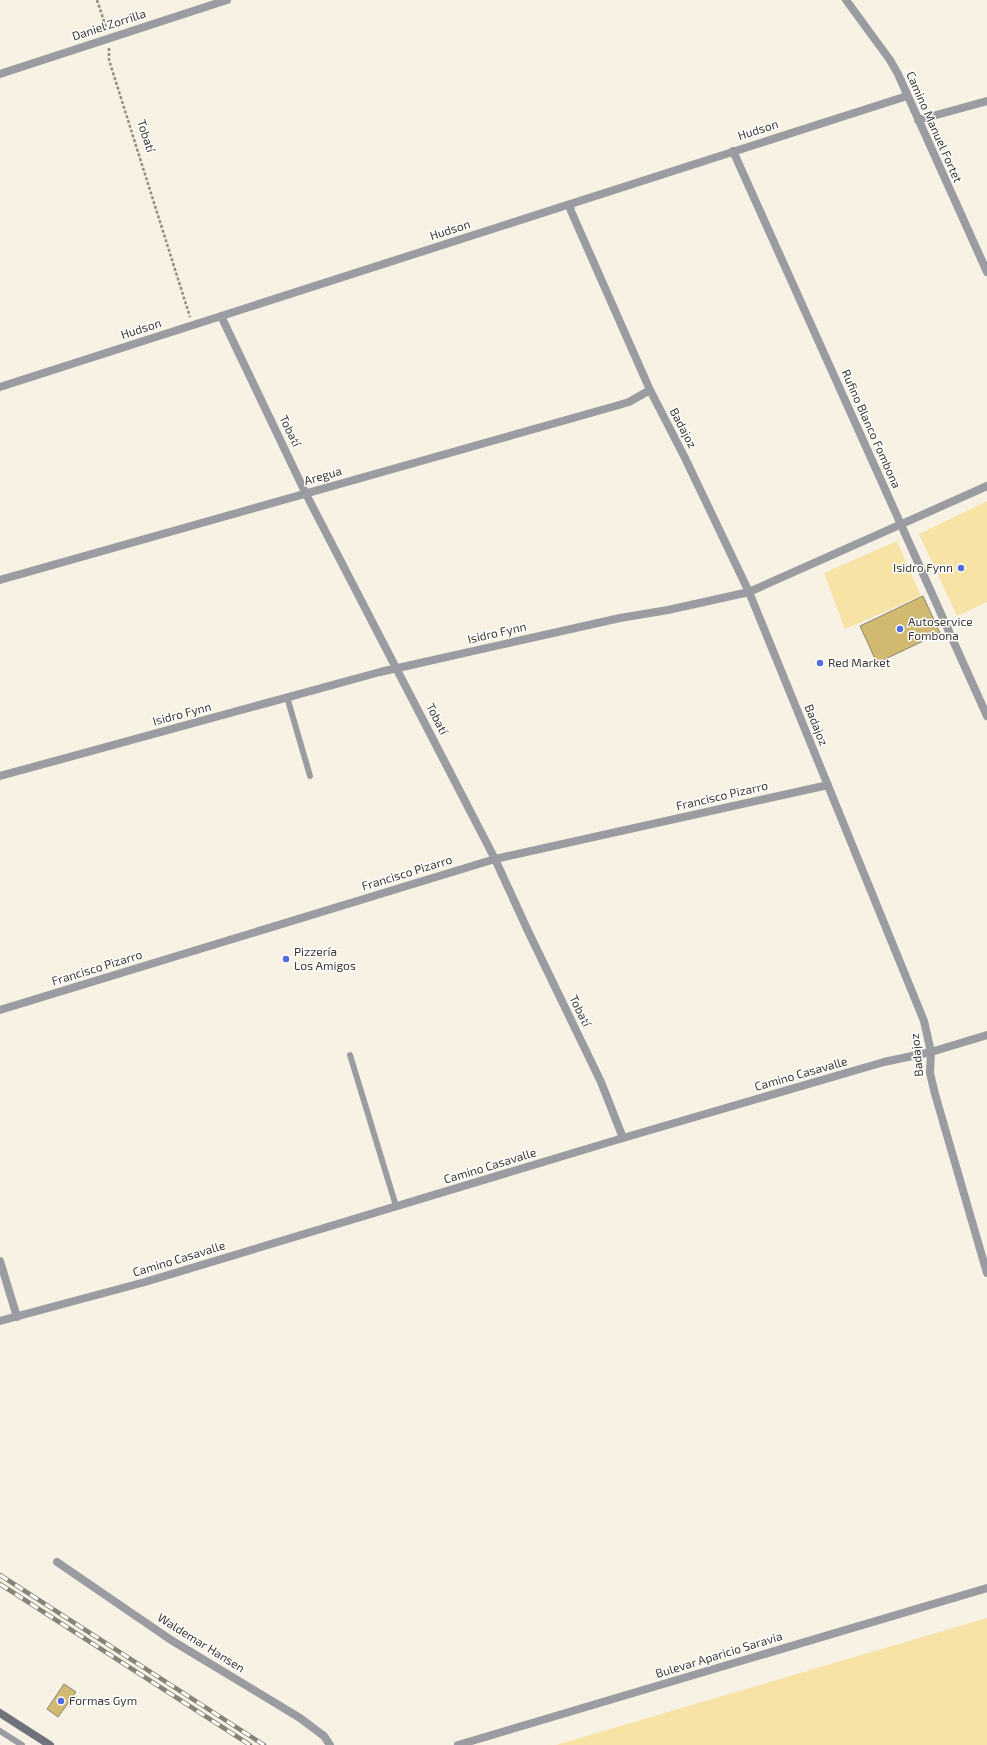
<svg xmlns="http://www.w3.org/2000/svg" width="987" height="1745" font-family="'Exo 2',sans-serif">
<rect width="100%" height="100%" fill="#f7f2e3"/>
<path fill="#f7e3a6" d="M 987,501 L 987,602 L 957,616 L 919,534 Z
M 897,541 L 921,596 L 845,629 L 824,573 Z
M 987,1618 L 987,1745 L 556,1745 Z"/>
<path fill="#d1b96f" stroke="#898477" d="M 923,596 L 940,633 L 877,663 L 860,626 Z
M 64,1684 L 76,1692 L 58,1717 L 47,1709 Z"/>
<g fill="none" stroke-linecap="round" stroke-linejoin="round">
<path stroke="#918e84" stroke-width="2.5" stroke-dasharray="3 2" stroke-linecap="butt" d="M 97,0 L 107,30
M 109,48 L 109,60 L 190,317"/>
<path stroke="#9a9ca2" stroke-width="6" d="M 287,697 L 310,776
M 350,1055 L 396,1206
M 0,1731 L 22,1745"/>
<path stroke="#9a9ca2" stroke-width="8" d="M 846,0 L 890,60 L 898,74 L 987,272
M 0,74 L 227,0
M 918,120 L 987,101
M 733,151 L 987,716
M 570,205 L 571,211 L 650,390 L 685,458 L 749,592 L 924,1021 L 931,1052 L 930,1073 L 935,1094 L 987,1273
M 221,316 L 306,494 L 495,859 L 528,931 L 601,1082 L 623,1138
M 0,387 L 907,96
M 0,580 L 612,407 L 629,402 L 650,390
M 0,776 L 380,672 L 620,618 L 668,610 L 749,592 L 987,486
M 0,1010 L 495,859 L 828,785
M 0,1261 L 17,1317
M 57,1562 L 171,1640 L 300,1718 L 324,1736 L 330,1745"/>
<path stroke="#9a9ca2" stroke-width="8" d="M 0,1321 L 145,1282 L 623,1138 L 884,1062 L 931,1052 L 987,1035
M 458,1745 L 987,1588"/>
<path stroke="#70737c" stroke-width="8" d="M 0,1713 L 50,1745"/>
<g stroke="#868379" stroke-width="4.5">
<path id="rail" d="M 0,1575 L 264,1745
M 0,1584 L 250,1745"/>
</g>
<use href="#rail" stroke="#fff" stroke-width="3" stroke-dasharray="9" stroke-linecap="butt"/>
</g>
<g fill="#516ce1" stroke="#fff" stroke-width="1.5">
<circle cx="961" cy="568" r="4"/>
<circle cx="900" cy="629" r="4"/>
<circle cx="820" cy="663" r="4"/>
<circle cx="286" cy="959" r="4"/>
<circle cx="61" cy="1701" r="4"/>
</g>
<g text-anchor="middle" stroke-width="3" stroke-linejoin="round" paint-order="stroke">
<g font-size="12" fill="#3b3933" stroke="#fff">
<text transform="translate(109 25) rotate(-18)" y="4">Daniel Zorrilla</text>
<text transform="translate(934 127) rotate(66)" y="4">Camino Manuel Fortet</text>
<text transform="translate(758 130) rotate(-18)" y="4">Hudson</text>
<text transform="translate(146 136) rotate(72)" y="4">Tobatí</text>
<text transform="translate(450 230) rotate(-18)" y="4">Hudson</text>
<text transform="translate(141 329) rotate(-18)" y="4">Hudson</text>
<text transform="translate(683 428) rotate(62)" y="4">Badajoz</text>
<text transform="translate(871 429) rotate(66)" y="4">Rufino Blanco Fombona</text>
<text transform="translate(290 431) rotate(64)" y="4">Tobatí</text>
<text transform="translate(323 476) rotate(-16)" y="4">Aregua</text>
<text transform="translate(497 633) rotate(-13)" y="4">Isidro Fynn</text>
<text transform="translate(182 714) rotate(-15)" y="4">Isidro Fynn</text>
<text transform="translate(437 719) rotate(63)" y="4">Tobatí</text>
<text transform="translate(816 725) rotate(68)" y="4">Badajoz</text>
<text transform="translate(722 796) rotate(-13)" y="4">Francisco Pizarro</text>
<text transform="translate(407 873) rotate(-17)" y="4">Francisco Pizarro</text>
<text transform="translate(97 968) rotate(-17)" y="4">Francisco Pizarro</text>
<text transform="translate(580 1011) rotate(64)" y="4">Tobatí</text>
<text transform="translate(917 1055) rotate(-96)" y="4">Badajoz</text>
<text transform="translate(801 1074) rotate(-16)" y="4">Camino Casavalle</text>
<text transform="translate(490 1166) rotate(-17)" y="4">Camino Casavalle</text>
<text transform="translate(179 1259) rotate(-17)" y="4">Camino Casavalle</text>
<text transform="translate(201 1643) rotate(32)" y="4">Waldemar Hansen</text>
<text transform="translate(719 1655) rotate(-17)" y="4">Bulevar Aparicio Saravia</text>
</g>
<g font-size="12" fill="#3b3933" stroke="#fff" text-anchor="start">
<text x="953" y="572" text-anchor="end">Isidro Fynn</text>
<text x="908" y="626">Autoservice<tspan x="908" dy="14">Fombona</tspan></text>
<text x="828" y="667">Red Market</text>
<text x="294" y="956">Pizzería<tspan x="294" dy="14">Los Amigos</tspan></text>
<text x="69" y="1705">Formas Gym</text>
</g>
</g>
</svg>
